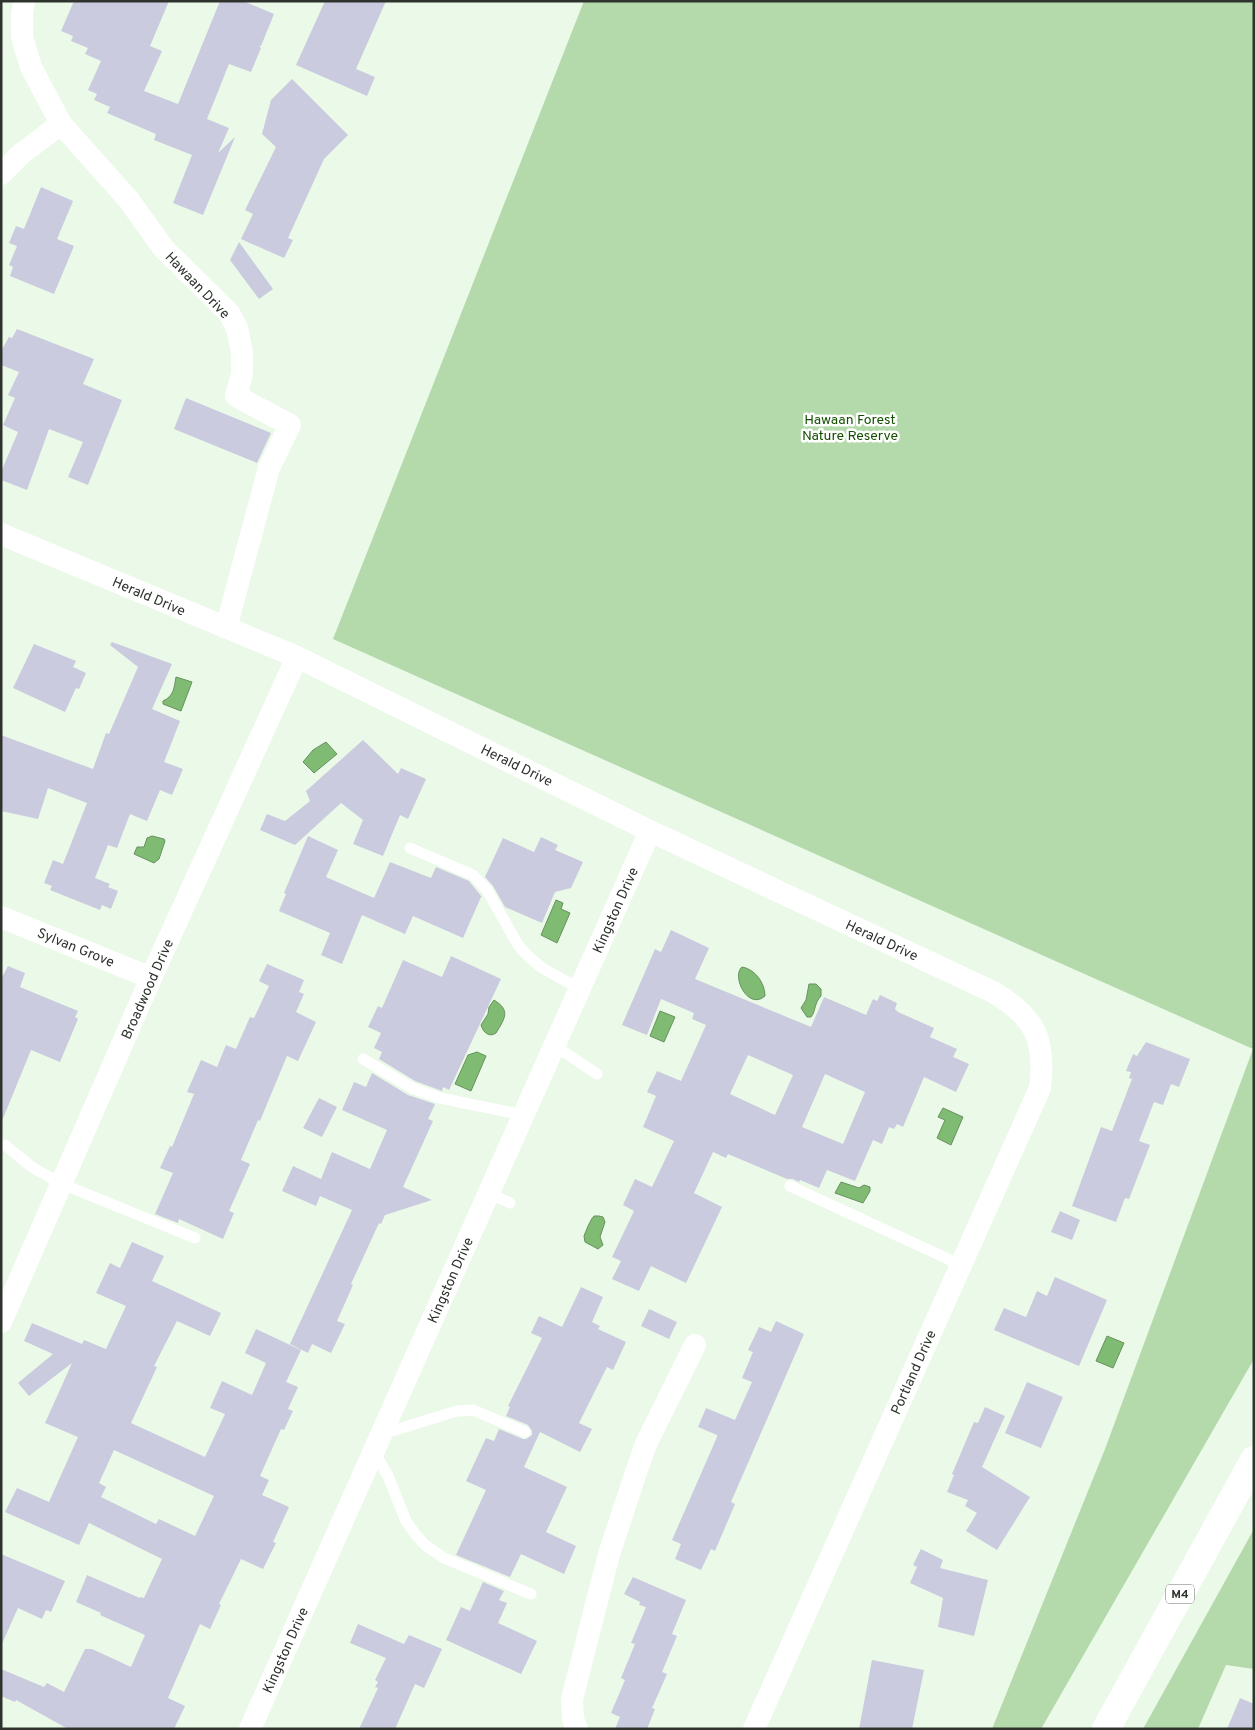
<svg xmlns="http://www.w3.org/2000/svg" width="1255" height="1730" font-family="Overpass,sans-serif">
<rect width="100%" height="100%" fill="#ebf9e8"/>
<path fill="#b4daac" d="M 584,1 L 1254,1 L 1254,1359 L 1041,1729 L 992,1729 L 1105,1449 L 1253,1049 L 333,639 Z
M 1254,1529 L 1254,1669 L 1226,1665 L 1198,1729 L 1143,1729 Z"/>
<path fill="#80bb73" stroke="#67925e" d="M 176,677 L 192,682 L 181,711 L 163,704 L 163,701 C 174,696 174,688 176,677 Z
M 326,742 L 337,754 L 314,773 L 303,762 L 313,750 Z
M 152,836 L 164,839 L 165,841 L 159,859 L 154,863 L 134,854 L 137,847 L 144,847 L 147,838 Z
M 556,900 L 563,903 L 561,909 L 570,913 L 557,943 L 541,935 Z
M 742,967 C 755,969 765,983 765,996 C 748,1011 731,976 742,967 Z
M 809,984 L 816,984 L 821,989 L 821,996 C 814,1003 816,1011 811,1017 L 807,1017 L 801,1008 L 806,1000 Z
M 494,1000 C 510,1010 506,1017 496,1033 C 489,1038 483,1032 481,1025 L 488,1014 L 489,1007 Z
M 660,1011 L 675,1017 L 664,1042 L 650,1036 Z
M 477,1052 L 486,1056 L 471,1091 L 455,1084 L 468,1055 Z
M 943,1108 L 963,1117 L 951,1145 L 937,1138 L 945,1120 L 938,1117 Z
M 841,1182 L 859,1188 L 864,1185 L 870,1187 L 870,1191 L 863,1203 L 835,1193 Z
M 594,1216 L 599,1216 L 603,1217 L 605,1222 L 600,1237 L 603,1245 L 598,1249 L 585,1242 L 584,1236 C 586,1231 590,1220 594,1216 Z
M 1107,1336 L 1124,1343 L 1113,1368 L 1096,1361 Z"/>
<path fill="#cbcbdf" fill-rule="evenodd" d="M 74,1 L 169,1 L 150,46 L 162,51 L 144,91 L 178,104 L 220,1 L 243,1 L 274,14 L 261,46 L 259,46 L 261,48 L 251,72 L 229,64 L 207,119 L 229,128 L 218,153 L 235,137 L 203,215 L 173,203 L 192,155 L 154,140 L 156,134 L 107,113 L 110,107 L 94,100 L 97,94 L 88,90 L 101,61 L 85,54 L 88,48 L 71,41 L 73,36 L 61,31 Z
M 325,1 L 386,1 L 356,69 L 375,77 L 367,96 L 296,65 Z
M 292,79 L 348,135 L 324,159 L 288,238 L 293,240 L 284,258 L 241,239 L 253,214 L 245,210 L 276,147 L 262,134 L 271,100 Z
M 41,187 L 73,201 L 57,239 L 74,246 L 54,294 L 10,276 L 13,267 L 9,265 L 17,246 L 9,243 L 16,226 L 24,229 Z
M 239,242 L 273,289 L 259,299 L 230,260 Z
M 17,329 L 94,359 L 83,384 L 122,400 L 88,485 L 68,477 L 83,442 L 49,429 L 27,490 L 1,480 L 1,472 L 18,432 L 3,425 L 15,398 L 8,395 L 19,372 L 1,365 L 1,351 L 9,337 L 12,338 Z
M 186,398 L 271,433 L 257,463 L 174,429 Z
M 112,642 L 172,664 L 152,709 L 180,721 L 164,762 L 183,769 L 172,795 L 160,790 L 147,821 L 130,814 L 117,848 L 108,845 L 95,878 L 110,884 L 108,887 L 118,891 L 111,909 L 102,905 L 100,910 L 50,890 L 52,886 L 44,883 L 53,860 L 63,864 L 87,803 L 48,788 L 38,819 L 1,811 L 1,735 L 93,769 L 106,733 L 109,734 L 138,667 L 110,645 Z
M 34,644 L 76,661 L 73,667 L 86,673 L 79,689 L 76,688 L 65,712 L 13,688 Z
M 363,740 L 398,774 L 401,768 L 426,779 L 408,819 L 400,815 L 383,856 L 353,844 L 363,820 L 341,803 L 295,845 L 260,830 L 267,814 L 285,821 L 310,801 L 306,791 Z
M 308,836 L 338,850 L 326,877 L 374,898 L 390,862 L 431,878 L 436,867 L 469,881 L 482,897 L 481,897 L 463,938 L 413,916 L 405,934 L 362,915 L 342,964 L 321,955 L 330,933 L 279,911 L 286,894 L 284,893 Z
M 541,837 L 558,845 L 555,850 L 583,862 L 571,888 L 555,892 L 542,923 L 505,907 L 493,886 L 485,877 L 503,838 L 534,852 Z
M 671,930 L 709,948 L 695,979 L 811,1027 L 824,997 L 866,1015 L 873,999 L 877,1001 L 880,995 L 897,1003 L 895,1009 L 898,1012 L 934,1028 L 930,1037 L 957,1049 L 953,1057 L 969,1064 L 956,1092 L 924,1077 L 903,1127 L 897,1124 L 894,1129 L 889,1127 L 882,1144 L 873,1140 L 855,1181 L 827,1170 L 819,1188 L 800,1180 L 799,1182 L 793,1179 L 787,1179 L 728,1154 L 726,1158 L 713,1152 L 694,1193 L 722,1207 L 686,1283 L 651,1266 L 639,1291 L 612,1279 L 621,1261 L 612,1257 L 634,1211 L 623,1205 L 635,1179 L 652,1187 L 674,1141 L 643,1127 L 656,1096 L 647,1092 L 657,1071 L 681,1081 L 706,1025 L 692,1019 L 694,1013 L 661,999 L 647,1035 L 622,1025 L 655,949 L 661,952 ZM 748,1055 L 793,1075 L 775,1115 L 730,1094 ZM 825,1074 L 865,1092 L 843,1144 L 802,1127 Z
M 451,956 L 501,979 L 449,1090 L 443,1087 L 442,1091 L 415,1081 L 379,1059 L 382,1052 L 374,1048 L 381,1033 L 368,1027 L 378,1006 L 382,1008 L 403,960 L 442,977 Z
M 267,964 L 304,980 L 299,992 L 304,994 L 296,1012 L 316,1022 L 298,1061 L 287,1056 L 260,1121 L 258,1120 L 241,1160 L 250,1164 L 229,1211 L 234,1213 L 223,1239 L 179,1219 L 178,1223 L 155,1214 L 173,1173 L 160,1168 L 170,1146 L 172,1147 L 194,1094 L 187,1092 L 201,1060 L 217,1067 L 226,1045 L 236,1049 L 250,1017 L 254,1018 L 269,986 L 259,981 Z
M 8,966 L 25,973 L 20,987 L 78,1011 L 75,1017 L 78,1019 L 60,1062 L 31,1050 L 2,1121 L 1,979 Z
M 1146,1042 L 1190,1059 L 1179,1087 L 1171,1084 L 1163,1105 L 1154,1102 L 1139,1141 L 1150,1145 L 1129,1199 L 1125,1198 L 1116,1222 L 1072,1206 L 1101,1127 L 1112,1131 L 1132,1079 L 1129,1078 L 1131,1072 L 1126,1071 L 1133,1054 L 1137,1056 Z
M 372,1073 L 408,1095 L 435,1104 L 428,1119 L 433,1121 L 403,1187 L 432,1200 L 385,1215 L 381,1224 L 379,1223 L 351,1284 L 353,1285 L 337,1321 L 345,1324 L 331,1353 L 312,1344 L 308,1353 L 290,1344 L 352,1210 L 320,1196 L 316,1206 L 282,1191 L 293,1166 L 321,1179 L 332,1152 L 370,1169 L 387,1130 L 342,1110 L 354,1082 L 366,1087 Z
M 319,1098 L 337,1107 L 322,1137 L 303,1128 Z
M 1060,1211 L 1080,1220 L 1072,1240 L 1051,1232 Z
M 132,1242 L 164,1256 L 152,1281 L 221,1313 L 210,1336 L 177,1321 L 154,1366 L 157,1367 L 131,1423 L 205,1457 L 225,1414 L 210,1408 L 222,1381 L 252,1395 L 266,1363 L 245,1353 L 256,1329 L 301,1350 L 286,1382 L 298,1387 L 288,1409 L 293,1411 L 284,1430 L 281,1429 L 260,1476 L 269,1480 L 262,1495 L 289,1507 L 273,1542 L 276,1543 L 263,1569 L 241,1559 L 219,1604 L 221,1605 L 210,1629 L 200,1624 L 168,1698 L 185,1706 L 174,1729 L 68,1729 L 16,1700 L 15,1702 L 1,1696 L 1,1669 L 44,1687 L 47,1683 L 64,1692 L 85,1649 L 92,1649 L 131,1667 L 145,1635 L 100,1615 L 101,1613 L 76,1602 L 87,1575 L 140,1598 L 140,1597 L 144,1598 L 162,1559 L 89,1523 L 79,1545 L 5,1512 L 17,1488 L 49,1502 L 78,1437 L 45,1423 L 72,1363 L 29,1396 L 18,1383 L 53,1354 L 24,1341 L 32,1323 L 82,1344 L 84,1340 L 106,1349 L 126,1306 L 96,1293 L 110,1263 L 120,1268 ZM 114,1450 L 214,1496 L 195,1536 L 159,1519 L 156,1524 L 101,1497 L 106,1487 L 99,1483 Z
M 1055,1277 L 1107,1300 L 1079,1366 L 994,1330 L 1004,1308 L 1026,1317 L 1037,1291 L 1047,1296 Z
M 581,1287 L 603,1297 L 592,1322 L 600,1326 L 598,1329 L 626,1342 L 613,1370 L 607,1367 L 579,1423 L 592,1429 L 580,1452 L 540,1432 L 524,1467 L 567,1487 L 546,1532 L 576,1546 L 564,1574 L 521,1554 L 510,1577 L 456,1555 L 486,1490 L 466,1481 L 486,1438 L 494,1441 L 499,1429 L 523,1439 L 526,1439 L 532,1435 L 532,1431 L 528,1425 L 506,1416 L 510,1407 L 508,1406 L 542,1338 L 531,1333 L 539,1316 L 562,1327 Z
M 649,1309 L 677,1322 L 669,1339 L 641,1326 Z
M 776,1321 L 804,1334 L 731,1502 L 735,1504 L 715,1551 L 711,1549 L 701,1570 L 675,1559 L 681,1544 L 672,1540 L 717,1437 L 717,1435 L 698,1427 L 706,1408 L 735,1420 L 752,1382 L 742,1378 L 753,1352 L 748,1350 L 759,1327 L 771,1332 Z
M 1027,1382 L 1063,1397 L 1041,1448 L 1005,1433 Z
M 985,1407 L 1005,1416 L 982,1467 L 1030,1497 L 997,1550 L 966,1531 L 977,1513 L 965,1506 L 968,1500 L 947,1492 L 954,1475 L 952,1474 L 974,1422 L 978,1423 Z
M 921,1549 L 943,1560 L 940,1568 L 988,1580 L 974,1636 L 938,1627 L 943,1598 L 910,1583 L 917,1567 L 913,1565 Z
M 1,1554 L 65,1581 L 51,1612 L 46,1610 L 42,1619 L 18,1608 L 1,1646 Z
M 633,1577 L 686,1600 L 672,1634 L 677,1636 L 662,1672 L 667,1674 L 652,1708 L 655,1709 L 647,1729 L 615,1729 L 620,1717 L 611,1713 L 625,1680 L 621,1678 L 635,1644 L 631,1643 L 646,1607 L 639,1605 L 640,1602 L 624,1594 Z
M 483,1582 L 504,1591 L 499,1600 L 507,1603 L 498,1623 L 537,1641 L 521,1674 L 446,1640 L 461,1607 L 470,1611 Z
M 358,1624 L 404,1644 L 409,1635 L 442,1649 L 424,1688 L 415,1684 L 395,1729 L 359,1729 L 378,1688 L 375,1687 L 378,1682 L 375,1680 L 386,1658 L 350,1643 Z
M 872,1660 L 924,1670 L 912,1729 L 859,1729 Z
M 1240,1698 L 1254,1704 L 1254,1729 L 1227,1729 Z"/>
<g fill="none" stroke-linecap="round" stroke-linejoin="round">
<path stroke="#fff" stroke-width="11" d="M 410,848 L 473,875 L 487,890 L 518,945 L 529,957 L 542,968 L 580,989
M 554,1045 L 597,1074
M 363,1059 L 412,1088 L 440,1098 L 523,1115
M 5,1145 L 33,1168 L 62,1184 L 195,1238
M 790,1186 L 961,1265
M 489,1193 L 510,1203
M 382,1434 L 457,1411 L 473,1410 L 525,1432
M 374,1451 L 388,1476 L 406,1521 L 416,1535 L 425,1545 L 444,1558 L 531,1594"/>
<path stroke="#fff" stroke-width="22" d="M 24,1 L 22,14 L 22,37 L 31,67 L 61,124 L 128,199 L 164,249 L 229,313 L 237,328 L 242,353 L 242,374 L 236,396 L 290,425 L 269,468 L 226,628
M 1,174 L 21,154 L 61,124
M 1,534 L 297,657 L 650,831 L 993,992 C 1035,1017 1046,1039 1040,1088 L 754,1729
M 1,917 L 151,978
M 1,1322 L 151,978 L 297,657
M 250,1729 L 650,831
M 577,1729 L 573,1719 L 572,1699 L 609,1554 L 636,1472 L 646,1444 L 695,1345"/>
<path stroke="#fff" stroke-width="28" d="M 1106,1729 L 1254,1460"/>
</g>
<g text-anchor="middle" stroke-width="5" stroke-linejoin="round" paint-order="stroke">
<rect fill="#fff" stroke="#6d716c" stroke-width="1" x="1166" y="1584.5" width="28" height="19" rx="4"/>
<g font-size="12" font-weight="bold" fill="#2e342d">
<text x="1180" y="1598">M4</text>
</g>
<g font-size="14" fill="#2e342d" stroke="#fff">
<text transform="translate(198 285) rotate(46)" y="5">Hawaan Drive</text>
<text transform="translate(149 596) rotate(23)" y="5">Herald Drive</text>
<text transform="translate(517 765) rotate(26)" y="5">Herald Drive</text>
<text transform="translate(615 910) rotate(-66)" y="5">Kingston Drive</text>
<text transform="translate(882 940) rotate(25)" y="5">Herald Drive</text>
<text transform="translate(76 947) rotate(22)" y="5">Sylvan Grove</text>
<text transform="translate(147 989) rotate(-66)" y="5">Broadwood Drive</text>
<text transform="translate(450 1280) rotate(-66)" y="5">Kingston Drive</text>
<text transform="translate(913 1372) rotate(-66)" y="5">Portland Drive</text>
<text transform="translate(285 1650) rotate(-66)" y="5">Kingston Drive</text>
</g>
<g font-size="14" fill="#165003" stroke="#fff">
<text x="850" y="424">Hawaan Forest<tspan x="850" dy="16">Nature Reserve</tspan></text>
</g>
</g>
<rect width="1255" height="1730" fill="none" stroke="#2e342d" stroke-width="5"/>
</svg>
